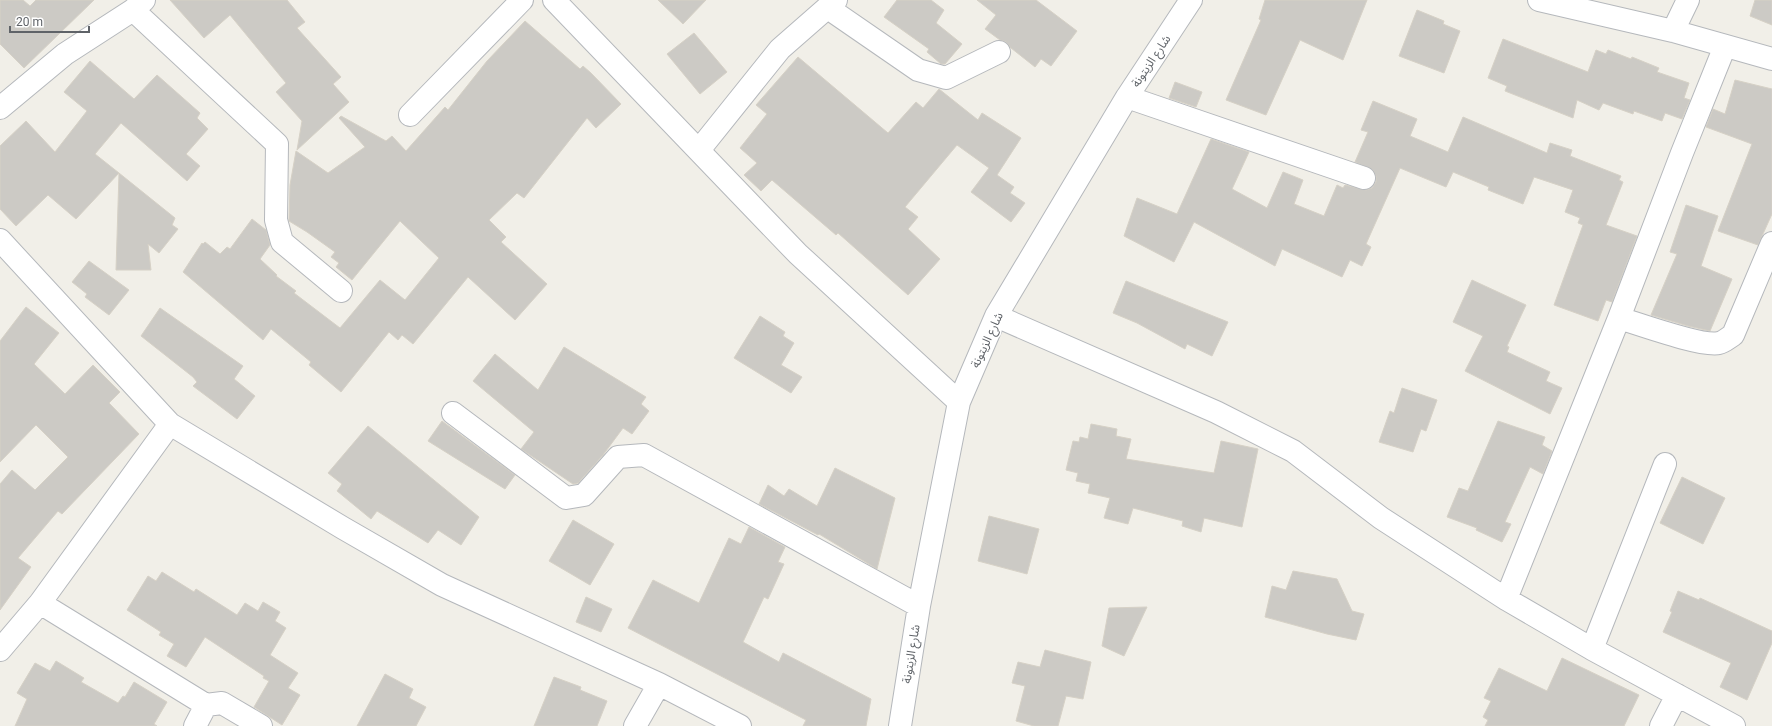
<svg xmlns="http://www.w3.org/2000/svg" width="1772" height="726" font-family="Roboto,'Noto Sans Arabic',sans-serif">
<rect width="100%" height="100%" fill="#f1efe8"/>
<path fill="#cccac5" stroke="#d6d1c6" d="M 0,0 L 23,0 L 30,6 L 36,0 L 94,0 L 24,68 L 0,44 Z
M 170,0 L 287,0 L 305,22 L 297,28 L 341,77 L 333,84 L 349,102 L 297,150 L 302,121 L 276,92 L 286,83 L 230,15 L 204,38 Z
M 658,0 L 706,0 L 683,24 Z
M 897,0 L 931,0 L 944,10 L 936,23 L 962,44 L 945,64 L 941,64 L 927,52 L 929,49 L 884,17 Z
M 977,0 L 1036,0 L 1077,31 L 1051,66 L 1041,59 L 1035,67 L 1011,48 L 1006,42 L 1000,40 L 985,29 L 996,15 Z
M 1265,0 L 1367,0 L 1343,60 L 1300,40 L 1266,115 L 1226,100 L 1261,20 L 1259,19 Z
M 1755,0 L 1772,0 L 1772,25 L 1750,16 Z
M 1417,10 L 1444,21 L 1443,24 L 1460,31 L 1444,73 L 1399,56 Z
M 525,21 L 580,69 L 583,66 L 591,73 L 621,104 L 596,128 L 587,118 L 524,198 L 517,193 L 489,220 L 506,237 L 501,242 L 547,284 L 515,320 L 468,277 L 413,344 L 402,335 L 398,340 L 389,332 L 341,392 L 309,365 L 311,362 L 271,329 L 263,340 L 183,272 L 202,243 L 203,244 L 205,242 L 220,254 L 227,247 L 230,249 L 252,219 L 266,230 L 270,245 L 260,259 L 277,275 L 276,276 L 296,291 L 294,293 L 340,328 L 380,280 L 405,300 L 439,258 L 400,221 L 352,280 L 336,267 L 339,263 L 331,257 L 335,252 L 307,232 L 289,221 L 290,185 L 296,151 L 328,173 L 365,147 L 339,118 L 341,116 L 386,141 L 392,136 L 406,151 L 445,107 L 448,110 L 487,61 Z
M 694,33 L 727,72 L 700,94 L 667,54 Z
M 1503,39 L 1588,72 L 1596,50 L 1606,54 L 1608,50 L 1631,59 L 1632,57 L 1659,68 L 1657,72 L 1689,83 L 1684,98 L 1690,100 L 1682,119 L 1665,113 L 1662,121 L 1634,111 L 1633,114 L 1603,103 L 1599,110 L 1577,100 L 1573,118 L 1505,91 L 1507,86 L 1488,78 Z
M 798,57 L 888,133 L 916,102 L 923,108 L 939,89 L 978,120 L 982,113 L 1021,138 L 997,175 L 1014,187 L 1010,193 L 1025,203 L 1011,222 L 971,192 L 989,168 L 957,145 L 905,207 L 918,217 L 908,229 L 940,259 L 908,295 L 838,233 L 836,235 L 772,180 L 761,191 L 744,175 L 757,163 L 740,148 L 767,114 L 756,105 Z
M 90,61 L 134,99 L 157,75 L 200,113 L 197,118 L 208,129 L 186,154 L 200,166 L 187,181 L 121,123 L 95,154 L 119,173 L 76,219 L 48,195 L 16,226 L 0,209 L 0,146 L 26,121 L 55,152 L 87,111 L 64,92 Z
M 1735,80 L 1772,89 L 1772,214 L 1758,245 L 1718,231 L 1752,144 L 1706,127 L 1713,109 L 1725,114 Z
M 1175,82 L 1202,92 L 1196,107 L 1169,98 Z
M 1373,101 L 1417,119 L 1410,136 L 1448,152 L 1463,117 L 1547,153 L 1550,143 L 1572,150 L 1570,156 L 1621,176 L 1619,180 L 1623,182 L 1606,225 L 1637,236 L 1612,302 L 1606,300 L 1598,321 L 1554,305 L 1583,225 L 1578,223 L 1580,218 L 1565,212 L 1573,190 L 1534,177 L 1523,204 L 1488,190 L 1489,187 L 1453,172 L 1446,187 L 1400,168 L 1366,244 L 1371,247 L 1362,266 L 1350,260 L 1342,277 L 1282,249 L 1275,266 L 1194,222 L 1174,262 L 1124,236 L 1137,198 L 1177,214 L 1211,139 L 1249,152 L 1232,189 L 1267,208 L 1283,172 L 1303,180 L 1294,204 L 1324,216 L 1337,185 L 1343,188 L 1345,185 L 1366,190 L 1372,188 L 1376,182 L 1376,176 L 1373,170 L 1355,162 L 1368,132 L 1361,130 Z
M 119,173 L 175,218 L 172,225 L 178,229 L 159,253 L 148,244 L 151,270 L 116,270 Z
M 1686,205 L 1718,216 L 1701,266 L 1732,279 L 1710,331 L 1688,326 L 1651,315 L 1677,254 L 1670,252 Z
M 89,261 L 129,290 L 109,315 L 85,297 L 87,294 L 72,282 Z
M 1472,280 L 1526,305 L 1507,346 L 1509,347 L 1507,352 L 1550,372 L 1546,381 L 1562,388 L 1550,414 L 1465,371 L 1483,336 L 1453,322 Z
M 1126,281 L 1228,322 L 1212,356 L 1187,344 L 1185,349 L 1137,323 L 1113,313 Z
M 26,307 L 59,333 L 34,364 L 65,394 L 93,365 L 120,392 L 109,403 L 139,434 L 62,514 L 58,511 L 18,558 L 31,567 L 0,610 L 0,484 L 12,470 L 35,490 L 68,457 L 36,425 L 0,462 L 0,341 Z
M 160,308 L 243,366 L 234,379 L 255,396 L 237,419 L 193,386 L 197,382 L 193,377 L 141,336 Z
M 760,316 L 785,332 L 783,336 L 794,343 L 781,365 L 802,377 L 791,393 L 734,358 Z
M 564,347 L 646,397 L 641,404 L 649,411 L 632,434 L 623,428 L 603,455 L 578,483 L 573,484 L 521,449 L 534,432 L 473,381 L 495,354 L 538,390 Z
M 1402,388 L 1437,400 L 1426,431 L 1421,429 L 1413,452 L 1379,442 L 1390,411 L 1394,413 Z
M 442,421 L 515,475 L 505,489 L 428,441 Z
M 1498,421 L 1545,437 L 1542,445 L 1552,451 L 1543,474 L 1530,467 L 1505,522 L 1511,524 L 1502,542 L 1476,530 L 1477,528 L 1447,517 L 1459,488 L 1468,491 Z
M 1091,424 L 1117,429 L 1116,436 L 1131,439 L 1126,459 L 1214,473 L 1221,441 L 1258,449 L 1242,527 L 1204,518 L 1201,532 L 1182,526 L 1183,521 L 1133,508 L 1128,524 L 1104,518 L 1110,498 L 1088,493 L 1090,484 L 1076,481 L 1078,473 L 1066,470 L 1073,441 L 1079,442 L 1080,437 L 1088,439 Z
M 368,426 L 479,517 L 461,545 L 438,530 L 428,543 L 377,511 L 371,519 L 337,491 L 342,484 L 328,473 Z
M 835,468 L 895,498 L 877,569 L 819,534 L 818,535 L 759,504 L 768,485 L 784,496 L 789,489 L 817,506 Z
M 1682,477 L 1725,498 L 1703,544 L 1660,523 Z
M 989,516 L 1039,529 L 1027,574 L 978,561 Z
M 573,520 L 614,544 L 590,585 L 549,561 Z
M 749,527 L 785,547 L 778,562 L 784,564 L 768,599 L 764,597 L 743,642 L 779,662 L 783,653 L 871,699 L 866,726 L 803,726 L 806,720 L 628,628 L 653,580 L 699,603 L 729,538 L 741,544 Z
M 1293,571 L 1337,579 L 1352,611 L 1364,614 L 1356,640 L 1327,634 L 1265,617 L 1272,586 L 1286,590 Z
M 162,572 L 194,592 L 196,589 L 237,615 L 245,603 L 258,611 L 263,602 L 280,612 L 275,621 L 286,628 L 270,655 L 298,673 L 288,688 L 300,695 L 282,725 L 254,707 L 269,681 L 263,678 L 264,676 L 205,637 L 186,667 L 167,656 L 174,644 L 159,635 L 161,632 L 127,610 L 148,576 L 156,581 Z
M 1678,591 L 1699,600 L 1700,598 L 1772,631 L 1772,643 L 1747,700 L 1720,687 L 1731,663 L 1663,632 L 1672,612 L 1670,611 Z
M 586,597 L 612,609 L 601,632 L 576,622 Z
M 1147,607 L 1124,656 L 1102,646 L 1109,608 Z
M 1045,650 L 1091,662 L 1083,699 L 1066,696 L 1058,726 L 1034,726 L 1016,721 L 1025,686 L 1012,683 L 1018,662 L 1040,667 Z
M 1562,658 L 1639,695 L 1624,726 L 1485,726 L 1488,720 L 1483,717 L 1491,701 L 1484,698 L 1499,668 L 1547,691 Z
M 56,661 L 84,678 L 81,682 L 118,703 L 123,696 L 125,697 L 134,682 L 167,702 L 154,724 L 157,726 L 15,726 L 27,699 L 17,693 L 35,663 L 50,671 Z
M 385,674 L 413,689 L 409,698 L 426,707 L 416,726 L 357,726 Z
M 554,677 L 581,687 L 580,690 L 607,701 L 597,726 L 534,726 Z"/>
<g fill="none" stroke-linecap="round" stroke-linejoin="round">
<g stroke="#b5b8bc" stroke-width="24">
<path id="minor" d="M 554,0 L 798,254 L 959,402
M 1539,0 L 1673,31 L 1772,59
M 828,8 L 918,70 L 946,78 L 999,52
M 133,10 L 277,144 L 276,220 L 282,242 L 341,291
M 1673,31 L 1688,0
M 1127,97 L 1364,178
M 0,108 L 65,54 L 133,10 L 144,0
M 410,115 L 522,0
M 699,150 L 780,49 L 836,0
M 0,240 L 170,424 L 343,528 L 442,585 L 659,684 L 740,726
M 996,316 L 1216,412 L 1293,451 L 1381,518 L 1506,599 L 1592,649 L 1734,726
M 1619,318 C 1639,324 1702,347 1719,343 C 1724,342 1728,338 1733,335 L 1772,243
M 453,413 L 566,498 L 584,495 L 618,457 L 644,455 L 919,606
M 1506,599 L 1619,318 L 1682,153 L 1725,46
M 40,603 L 206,705 L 195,726
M 1592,649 L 1665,464
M 0,650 L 40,603 L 170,424
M 206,705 L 222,703 L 261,726
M 635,726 L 659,684
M 900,726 L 919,606 L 959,402 L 996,316 L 1127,97 L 1191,0
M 1661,726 L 1677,695"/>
</g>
<use href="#minor" stroke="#fff" stroke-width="22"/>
</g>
<g text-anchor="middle" stroke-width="3" stroke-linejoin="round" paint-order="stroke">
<g font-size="12" fill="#5f6368" stroke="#fff">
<text transform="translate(1151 61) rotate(-56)" y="4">شارع الزيتونة</text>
<text transform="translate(987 340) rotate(-65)" y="4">شارع الزيتونة</text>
<text transform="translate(911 654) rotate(-81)" y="4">شارع الزيتونة</text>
</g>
</g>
<path d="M10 26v6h79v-6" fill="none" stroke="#5f6368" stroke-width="2"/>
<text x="16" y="26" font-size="12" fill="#5f6368" stroke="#ffffff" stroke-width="3" paint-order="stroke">20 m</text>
</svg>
